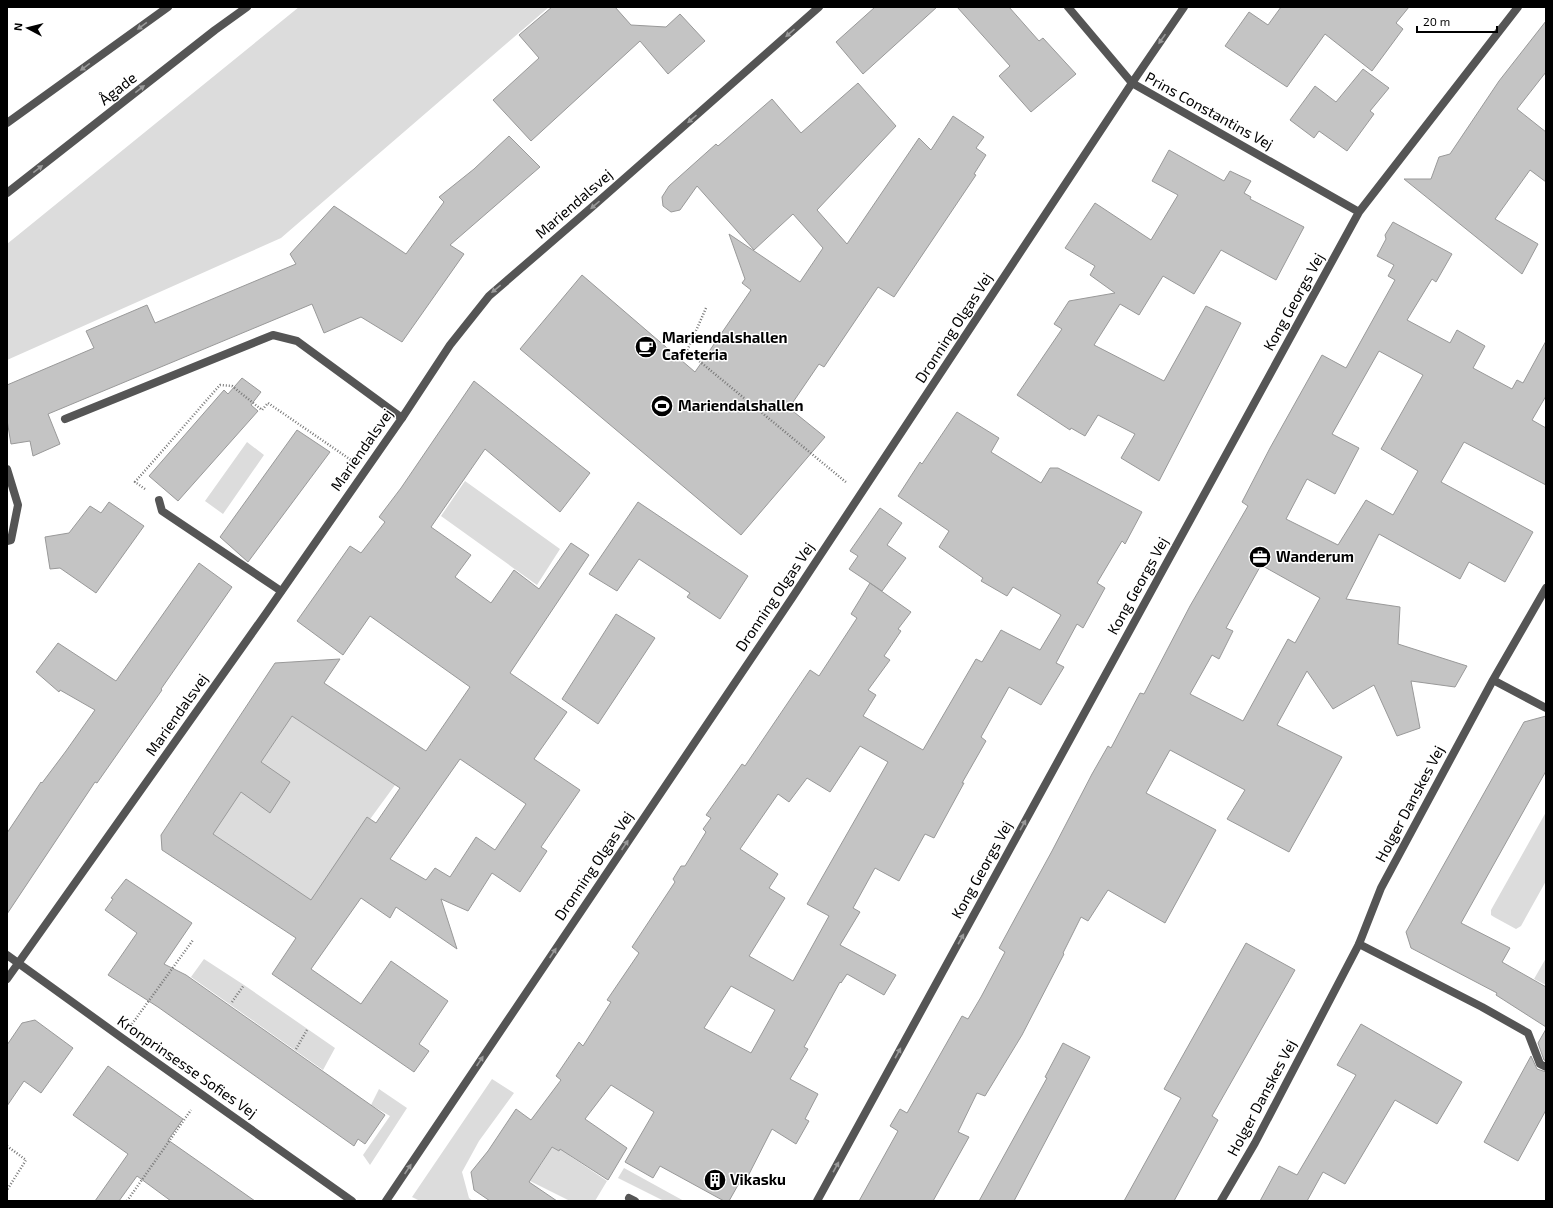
<svg xmlns="http://www.w3.org/2000/svg" width="1553" height="1208" font-family="'Exo 2',sans-serif">
<rect width="100%" height="100%" fill="#fff"/>
<path fill="#dcdcdc" d="M 299,7 L 549,7 L 281,238 L 7,360 L 7,244 Z
M 247,442 L 264,455 L 223,514 L 205,501 Z
M 465,481 L 560,549 L 537,585 L 441,516 Z
M 292,716 L 395,785 L 311,900 L 213,834 Z
M 1546,812 L 1546,881 L 1521,926 L 1516,929 L 1494,917 L 1491,915 L 1491,910 Z
M 1546,958 L 1546,985 L 1534,979 Z
M 204,959 L 244,985 L 335,1048 L 323,1070 L 191,977 Z
M 492,1079 L 514,1093 L 479,1141 L 462,1172 L 469,1198 L 473,1201 L 420,1201 L 412,1197 Z
M 379,1089 L 407,1108 L 370,1165 L 363,1155 L 390,1116 L 371,1105 Z
M 582,1137 L 570,1156 L 607,1181 L 595,1201 L 570,1201 L 520,1176 L 531,1161 L 540,1166 L 552,1147 L 559,1151 L 564,1142 Z
M 624,1168 L 684,1201 L 664,1201 L 618,1178 Z"/>
<path fill="#c4c4c4" stroke="#999" fill-rule="evenodd" d="M 552,7 L 615,7 L 631,25 L 666,27 L 680,14 L 705,41 L 668,74 L 640,41 L 531,141 L 493,100 L 539,58 L 519,35 Z
M 875,7 L 937,7 L 863,74 L 836,42 Z
M 957,7 L 1009,7 L 1039,41 L 1043,38 L 1076,74 L 1031,112 L 999,76 L 1010,66 Z
M 1281,7 L 1409,7 L 1396,23 L 1403,29 L 1372,71 L 1325,34 L 1287,87 L 1225,46 L 1249,12 L 1268,25 Z
M 1546,21 L 1546,72 L 1517,109 L 1546,132 L 1546,182 L 1530,170 L 1495,219 L 1538,244 L 1522,274 L 1404,179 L 1431,179 L 1439,157 L 1450,154 L 1499,81 Z
M 1363,69 L 1389,88 L 1370,111 L 1374,114 L 1347,151 L 1319,131 L 1314,138 L 1290,120 L 1315,86 L 1336,102 Z
M 858,83 L 896,126 L 817,210 L 847,244 L 919,138 L 931,150 L 953,116 L 984,137 L 976,148 L 986,155 L 974,174 L 976,175 L 894,297 L 878,287 L 824,367 L 819,364 L 789,408 L 825,437 L 741,535 L 520,349 L 582,275 L 695,372 L 751,290 L 742,283 L 745,279 L 729,234 L 800,282 L 823,248 L 793,214 L 754,250 L 697,186 L 680,210 L 671,212 L 663,206 L 662,197 L 669,186 L 716,144 L 718,146 L 772,99 L 801,133 Z
M 509,136 L 540,167 L 450,245 L 464,254 L 402,342 L 361,317 L 324,333 L 312,304 L 48,414 L 60,444 L 33,456 L 30,441 L 11,444 L 7,420 L 7,385 L 94,348 L 86,331 L 147,305 L 155,323 L 296,264 L 290,254 L 334,206 L 406,254 L 444,202 L 439,197 L 474,169 Z
M 1169,150 L 1224,181 L 1230,171 L 1251,181 L 1244,193 L 1251,197 L 1250,199 L 1304,227 L 1276,280 L 1221,250 L 1194,294 L 1163,276 L 1139,315 L 1120,304 L 1094,345 L 1164,381 L 1206,306 L 1241,323 L 1159,481 L 1121,458 L 1135,434 L 1098,415 L 1085,436 L 1071,428 L 1070,430 L 1017,395 L 1062,329 L 1054,324 L 1069,301 L 1115,293 L 1090,275 L 1095,266 L 1065,248 L 1095,203 L 1151,240 L 1178,195 L 1152,181 Z
M 1393,222 L 1452,254 L 1436,282 L 1432,279 L 1407,320 L 1450,343 L 1457,330 L 1485,346 L 1473,368 L 1512,389 L 1517,380 L 1523,383 L 1546,341 L 1546,396 L 1532,420 L 1546,428 L 1546,485 L 1464,442 L 1441,482 L 1533,532 L 1505,582 L 1469,562 L 1460,579 L 1379,534 L 1346,599 L 1400,607 L 1398,644 L 1467,666 L 1455,687 L 1411,681 L 1420,728 L 1397,736 L 1374,685 L 1333,709 L 1307,671 L 1277,725 L 1342,757 L 1289,852 L 1227,819 L 1245,790 L 1170,750 L 1146,793 L 1216,830 L 1165,923 L 1108,890 L 1088,921 L 1081,917 L 1063,953 L 1064,954 L 1022,1035 L 985,1096 L 977,1093 L 958,1132 L 969,1137 L 933,1201 L 859,1201 L 898,1131 L 890,1126 L 900,1109 L 907,1113 L 962,1016 L 968,1019 L 981,997 L 1005,952 L 999,948 L 1018,913 L 1052,851 L 1092,774 L 1108,746 L 1111,748 L 1140,693 L 1144,694 L 1190,606 L 1248,506 L 1242,502 L 1270,448 L 1322,355 L 1346,368 L 1395,280 L 1388,276 L 1394,265 L 1377,256 L 1386,239 L 1385,235 ZM 1379,351 L 1423,375 L 1381,449 L 1418,471 L 1393,515 L 1366,500 L 1338,545 L 1286,519 L 1307,479 L 1335,494 L 1359,448 L 1332,434 ZM 1261,565 L 1320,598 L 1295,643 L 1288,639 L 1243,721 L 1190,694 L 1212,655 L 1219,659 L 1233,631 L 1226,628 Z
M 242,378 L 261,392 L 251,405 L 258,411 L 178,501 L 149,476 L 224,390 L 228,394 Z
M 474,381 L 590,473 L 560,512 L 485,449 L 431,527 L 471,555 L 455,577 L 491,603 L 514,570 L 539,589 L 571,543 L 589,555 L 510,673 L 567,712 L 534,759 L 580,790 L 541,847 L 547,851 L 520,892 L 492,873 L 468,911 L 441,899 L 457,949 L 396,907 L 390,918 L 361,898 L 311,969 L 361,1004 L 391,961 L 448,1001 L 419,1044 L 429,1051 L 414,1072 L 272,974 L 296,938 L 162,850 L 161,835 L 275,663 L 340,659 L 324,683 L 426,751 L 470,687 L 370,616 L 343,655 L 297,621 L 350,546 L 361,553 L 385,522 L 379,517 L 401,488 ZM 292,716 L 400,788 L 376,823 L 367,817 L 311,900 L 213,834 L 241,792 L 270,813 L 290,782 L 261,762 ZM 460,759 L 526,804 L 495,850 L 476,837 L 450,877 L 435,868 L 426,880 L 390,859 Z
M 957,412 L 999,438 L 991,452 L 1041,483 L 1050,468 L 1058,468 L 1142,512 L 1125,544 L 1122,541 L 1097,583 L 1105,588 L 1083,628 L 1077,624 L 1056,663 L 1064,667 L 1041,705 L 1009,687 L 981,737 L 986,741 L 962,783 L 964,783 L 934,838 L 925,834 L 899,881 L 875,868 L 853,908 L 860,912 L 840,945 L 896,975 L 884,995 L 847,974 L 841,983 L 840,982 L 804,1047 L 808,1049 L 790,1079 L 818,1094 L 805,1119 L 809,1121 L 796,1144 L 772,1129 L 746,1180 L 742,1178 L 729,1201 L 724,1201 L 660,1166 L 653,1178 L 625,1162 L 654,1112 L 611,1085 L 585,1119 L 627,1148 L 608,1180 L 560,1149 L 559,1151 L 552,1147 L 529,1182 L 557,1201 L 490,1201 L 474,1190 L 471,1172 L 488,1151 L 516,1109 L 531,1120 L 561,1080 L 556,1076 L 579,1042 L 583,1046 L 611,1002 L 607,1000 L 639,953 L 632,947 L 675,882 L 673,879 L 681,866 L 685,866 L 706,832 L 703,829 L 711,818 L 706,815 L 742,764 L 745,766 L 810,670 L 819,676 L 857,618 L 851,614 L 870,583 L 911,612 L 898,629 L 901,631 L 884,656 L 890,660 L 868,690 L 876,695 L 863,716 L 923,750 L 976,659 L 982,662 L 1001,630 L 1040,650 L 1061,615 L 1013,587 L 1007,596 L 981,581 L 983,578 L 939,547 L 949,531 L 898,496 L 920,462 L 922,464 ZM 860,746 L 888,762 L 807,904 L 829,916 L 793,981 L 749,956 L 785,898 L 769,888 L 778,874 L 740,849 L 778,794 L 789,802 L 807,778 L 830,792 ZM 731,986 L 775,1010 L 751,1053 L 704,1028 Z
M 297,430 L 330,452 L 248,562 L 220,537 Z
M 109,502 L 144,526 L 96,593 L 60,568 L 50,569 L 45,537 L 69,533 L 90,506 L 101,513 Z
M 638,502 L 748,576 L 720,619 L 687,597 L 690,593 L 639,559 L 617,591 L 589,574 Z
M 880,508 L 902,523 L 887,545 L 906,558 L 882,591 L 849,569 L 858,556 L 850,551 Z
M 199,563 L 232,587 L 161,689 L 162,690 L 97,783 L 95,782 L 7,914 L 7,833 L 41,782 L 42,783 L 66,751 L 95,710 L 60,690 L 59,692 L 36,672 L 58,643 L 116,681 Z
M 616,614 L 655,638 L 598,724 L 562,699 Z
M 1546,716 L 1546,771 L 1461,923 L 1510,948 L 1502,962 L 1546,987 L 1546,1027 L 1496,995 L 1497,993 L 1411,948 L 1406,932 L 1524,722 Z
M 126,879 L 192,923 L 164,964 L 186,975 L 385,1115 L 365,1144 L 358,1139 L 354,1146 L 158,1007 L 108,975 L 137,933 L 105,910 L 113,899 L 111,898 Z
M 1246,943 L 1295,970 L 1212,1116 L 1218,1120 L 1174,1201 L 1124,1201 L 1181,1098 L 1164,1089 Z
M 35,1020 L 73,1048 L 41,1093 L 24,1081 L 7,1106 L 7,1045 L 22,1023 Z
M 1361,1024 L 1462,1082 L 1437,1124 L 1395,1100 L 1345,1184 L 1323,1172 L 1307,1201 L 1260,1201 L 1279,1166 L 1297,1175 L 1356,1075 L 1337,1065 Z
M 1546,1029 L 1546,1061 L 1544,1060 L 1538,1043 Z
M 1063,1043 L 1090,1057 L 1014,1201 L 979,1201 L 1047,1078 L 1045,1077 Z
M 1531,1056 L 1537,1069 L 1546,1072 L 1546,1110 L 1518,1161 L 1484,1142 Z
M 108,1066 L 183,1119 L 168,1140 L 255,1201 L 171,1201 L 137,1176 L 119,1201 L 95,1201 L 128,1154 L 73,1115 Z"/>
<g fill="none" stroke-linecap="round" stroke-linejoin="round">
<path stroke="#777" stroke-width="2.5" stroke-dasharray="1 2" stroke-linecap="butt" d="M 706,308 L 687,351 L 847,483
M 145,489 L 135,482 L 220,385 L 232,386 L 262,410 L 268,403 L 351,460
M 232,1002 L 244,985
M 132,1024 L 193,940
M 296,1049 L 307,1030
M 7,1146 L 26,1160 L 7,1190
M 127,1201 L 191,1110"/>
<path stroke="#555" stroke-width="8" d="M 65,419 L 273,335 L 297,341 L 402,418
M 7,469 L 18,505 L 11,540 L 7,541
M 159,500 L 162,511 L 281,591
M 1359,944 L 1482,1007 L 1528,1033 L 1540,1064 L 1546,1067
M 629,1198 L 635,1201"/>
<path stroke="#555" stroke-width="8" d="M 1068,7 L 1132,83 L 1359,212
M 1493,680 L 1546,708
M 7,955 L 122,1038 L 352,1201
M 7,979 L 267,612 L 402,418 L 450,345 L 489,296 L 592,207 L 819,7
M 386,1201 L 792,598 L 1132,83 L 1184,7
M 817,1201 L 1359,212 L 1518,7
M 1221,1201 L 1255,1143 L 1359,944 L 1381,888 L 1493,680 L 1546,588"/>
<path stroke="#555" stroke-width="8" d="M 7,123 L 168,7
M 7,193 L 215,30 L 247,7"/>
</g>
<defs><path id="oneway-solid" d="M-6-.8H1V-3.2L6.5 0L1 3.2V.8H-6Z"/></defs>
<g fill="#999">
<use href="#oneway-solid" transform="translate(142 26) rotate(144)"/>
<use href="#oneway-solid" transform="translate(790 33) rotate(139)"/>
<use href="#oneway-solid" transform="translate(1162 39) rotate(125)"/>
<use href="#oneway-solid" transform="translate(85 67) rotate(144)"/>
<use href="#oneway-solid" transform="translate(140 89) rotate(-38)"/>
<use href="#oneway-solid" transform="translate(692 119) rotate(139)"/>
<use href="#oneway-solid" transform="translate(38 169) rotate(-38)"/>
<use href="#oneway-solid" transform="translate(595 205) rotate(139)"/>
<use href="#oneway-solid" transform="translate(496 289) rotate(141)"/>
<use href="#oneway-solid" transform="translate(1023 825) rotate(-61)"/>
<use href="#oneway-solid" transform="translate(625 845) rotate(-56)"/>
<use href="#oneway-solid" transform="translate(961 939) rotate(-61)"/>
<use href="#oneway-solid" transform="translate(553 953) rotate(-56)"/>
<use href="#oneway-solid" transform="translate(898 1053) rotate(-61)"/>
<use href="#oneway-solid" transform="translate(480 1061) rotate(-56)"/>
<use href="#oneway-solid" transform="translate(836 1167) rotate(-61)"/>
<use href="#oneway-solid" transform="translate(408 1169) rotate(-56)"/>
</g>
<defs>
<g id="cafe-disc" transform="scale(1.15)"><circle r="9.5" fill="#000" stroke="#fff"/><path d="M-5.5-4.5H6V0H3Q3 3.5 0 3.5H-2.5Q-5.5 3.5-5.5 0ZM3-3.2v2h1.7v-2ZM-6 4.5H4V6H-6Z" fill="#fff"/></g>
<g id="stadium-disc" transform="scale(1.15)"><circle r="9.5" fill="#000" stroke="#fff"/><path d="M0-5a6.5 5 0 1 0 0 10a6.5 5 0 1 0 0-10ZM-3.5-1.8h7v3.6h-7Z" fill="#fff"/></g>
<g id="office-disc" transform="scale(1.15)"><circle r="9.5" fill="#000" stroke="#fff"/><path d="M-6-3h4V-5.5h4V-3h4V5H-6ZM-1-4.5V-3h2v-1.5ZM-6 0V1H6V0Z" fill="#fff"/></g>
<g id="building-disc" transform="scale(1.15)"><circle r="9.5" fill="#000" stroke="#fff"/><path d="M-4-6H4V6H1V3H-1V6H-4ZM-2.5-4.3h1.7v1.8h-1.7ZM.8-4.3h1.7v1.8H.8ZM-2.5-1h1.7V.8h-1.7ZM.8-1h1.7V.8H.8Z" fill="#fff"/></g>
</defs>
<g fill-rule="evenodd">
<use href="#cafe-disc" x="646" y="347"/>
<use href="#stadium-disc" x="662" y="406"/>
<use href="#office-disc" x="1260" y="557"/>
<use href="#building-disc" x="715" y="1180"/>
</g>
<g text-anchor="middle" stroke-width="3" stroke-linejoin="round" paint-order="stroke">
<g font-size="15" fill="#000" stroke="#fff">
<text transform="translate(118 89) rotate(-38)" y="5">Ågade</text>
<text transform="translate(1209 111) rotate(29)" y="5">Prins Constantins Vej</text>
<text transform="translate(574 204) rotate(-41)" y="5">Mariendalsvej</text>
<text transform="translate(1294 302) rotate(-61)" y="5">Kong Georgs Vej</text>
<text transform="translate(954 328) rotate(-57)" y="5">Dronning Olgas Vej</text>
<text transform="translate(362 450) rotate(-55)" y="5">Mariendalsvej</text>
<text transform="translate(1138 586) rotate(-61)" y="5">Kong Georgs Vej</text>
<text transform="translate(775 597) rotate(-56)" y="5">Dronning Olgas Vej</text>
<text transform="translate(177 715) rotate(-55)" y="5">Mariendalsvej</text>
<text transform="translate(1410 804) rotate(-62)" y="5">Holger Danskes Vej</text>
<text transform="translate(594 866) rotate(-56)" y="5">Dronning Olgas Vej</text>
<text transform="translate(982 870) rotate(-61)" y="5">Kong Georgs Vej</text>
<text transform="translate(187 1067) rotate(35)" y="5">Kronprinsesse Sofies Vej</text>
<text transform="translate(1262 1098) rotate(-62)" y="5">Holger Danskes Vej</text>
</g>
<g font-size="15" font-weight="bold" fill="#000" stroke="#fff" text-anchor="start">
<text x="662" y="343">Mariendalshallen<tspan x="662" dy="17">Cafeteria</tspan></text>
<text x="678" y="411">Mariendalshallen</text>
<text x="1276" y="562">Wanderum</text>
<text x="730" y="1185">Vikasku</text>
</g>
</g>
<rect width="1553" height="1208" fill="none" stroke="#000000" stroke-width="16"/>
<g transform="translate(28 28) rotate(277)" stroke="#ffffff" stroke-width="3" paint-order="stroke">
<path d="M0-3L7 15L0 10L-7 15Z" fill="#000000"/>
<text y="-6" font-size="11" font-weight="bold" text-anchor="middle" fill="#000000">N</text>
</g>
<path d="M1417 26v6h80v-6" fill="none" stroke="#000000" stroke-width="2"/>
<text x="1423" y="26" font-size="12" fill="#000000" stroke="#ffffff" stroke-width="3" paint-order="stroke">20 m</text>
</svg>
